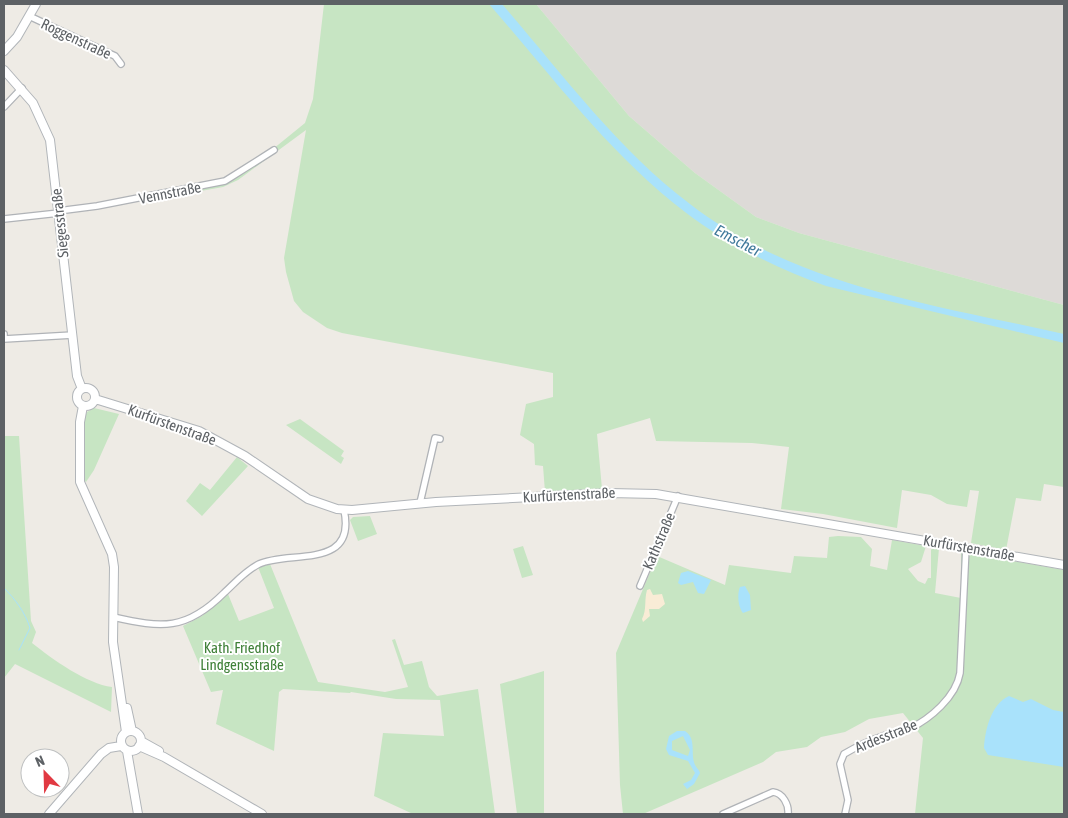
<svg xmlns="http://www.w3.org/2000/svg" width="1068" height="818" font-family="'Asap Condensed',sans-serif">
<rect width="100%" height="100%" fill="#eeebe5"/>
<path fill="#dddad7" d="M 536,4 L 1064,4 L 1064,305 L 799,233 L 756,217 L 695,173 L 629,116 Z"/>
<path fill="#c7e5c3" d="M 324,4 L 536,4 L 629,116 L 695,173 L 756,217 L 799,233 L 1064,305 L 1064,487 L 1044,484 L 1041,501 L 1016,498 L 1006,550 L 971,543 L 979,491 L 970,490 L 967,507 L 947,504 L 931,495 L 902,490 L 897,528 L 823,514 L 781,509 L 789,447 L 752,443 L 656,441 L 650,418 L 597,434 L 602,489 L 545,492 L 543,466 L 535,465 L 534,444 L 520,435 L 526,404 L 553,397 L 553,373 L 342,333 L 327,328 L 303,312 L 294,301 L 286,272 L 284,258 L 306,130 L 238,180 L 223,187 L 184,194 L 185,190 L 218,184 L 273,149 L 305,123 L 313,99 Z
M 94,408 L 119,414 L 94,470 L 86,482 L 84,480 L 85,416 L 87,412 Z
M 300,419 L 344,451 L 341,456 L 344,458 L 341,464 L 286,425 Z
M 4,436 L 19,436 L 31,621 L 36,632 L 32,643 C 52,659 87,684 112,687 L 111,712 L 15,664 L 4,678 Z
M 237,457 L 248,466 L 202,516 L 186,501 L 200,483 L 210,490 Z
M 370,516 L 377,534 L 358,541 L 350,520 L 353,517 Z
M 838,536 L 861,537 L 872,549 L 870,566 L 887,570 L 892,540 L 926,546 L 921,562 L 908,569 L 918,581 L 925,584 L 928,578 L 931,578 L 931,550 L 933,547 L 939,548 L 935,593 L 961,598 L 961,552 L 1064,570 L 1064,814 L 915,814 L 923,738 L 903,713 L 869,719 L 845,732 L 821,737 L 807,747 L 776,752 L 763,762 L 643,814 L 623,814 L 620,785 L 616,653 L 657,556 L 725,585 L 729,565 L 791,573 L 794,556 L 827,558 L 829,537 Z
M 523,546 L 533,575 L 522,578 L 513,549 Z
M 270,564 L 318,682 L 385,692 L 408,687 L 392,640 L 395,639 L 404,665 L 422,661 L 429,687 L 437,696 L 478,689 L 495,814 L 413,814 L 374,796 L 383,733 L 444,736 L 440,700 L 396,699 L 351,692 L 350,693 L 283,689 L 279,692 L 274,751 L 216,724 L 223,690 L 211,692 L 183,626 L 202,616 L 228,594 L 239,621 L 274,608 L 258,567 Z
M 544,671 L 544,814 L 517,814 L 500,684 Z"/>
<path fill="#f9ecd6" d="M 650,589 L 653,595 L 662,594 L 665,604 L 659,609 L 649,609 L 650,616 L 643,622 L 642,619 C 647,610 644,600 647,590 Z"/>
<path fill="#a9e2fb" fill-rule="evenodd" d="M 489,4 L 502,4 C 561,72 617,149 690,204 C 797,287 936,305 1064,334 L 1064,343 L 826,286 C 776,268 727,244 685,212 C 609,154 551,75 489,4 Z
M 688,571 L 711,580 L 704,594 L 698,593 L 693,582 L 681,585 L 678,583 L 681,573 Z
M 745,586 L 750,595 L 751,610 L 743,613 C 738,607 737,594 740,587 Z
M 1009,696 L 1023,702 L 1031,699 L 1053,710 L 1064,712 L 1064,767 L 988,755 L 984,748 C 985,730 991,704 1009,696 Z
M 677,731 L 685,731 C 696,738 691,751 694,762 C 695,767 699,769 700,773 L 694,784 L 687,789 L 683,784 L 691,780 L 695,773 L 688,761 L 669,755 L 666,749 L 669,736 ZM 683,736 L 690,750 L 688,756 L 672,750 L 672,741 Z"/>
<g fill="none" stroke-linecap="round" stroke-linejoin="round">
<path stroke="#a9e2fb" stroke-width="1" d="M 4,588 C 15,599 25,612 30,628 L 19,650"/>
<g stroke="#b0b3b7" stroke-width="8">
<path id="street" d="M 29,16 L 115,56 L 121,64
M 4,107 L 22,88
M 58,211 L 97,206 L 225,181 L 274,150
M 4,219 L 59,213
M 4,334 L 4,339 L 73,335
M 420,503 L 435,438 L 440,439
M 640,586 L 678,496
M 113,617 C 162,628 186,631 224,593 C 235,583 245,571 259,564 C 290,550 357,570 344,510
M 723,814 L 773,792 C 783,793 789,805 788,814
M 845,814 L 848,800 L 840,764 L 844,754 C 856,747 870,740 883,736 C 891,733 901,732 909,729 C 930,719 956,697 960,673 L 966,547"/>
</g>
<g stroke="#b1b5b9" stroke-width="10">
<path id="secondary" d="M 4,51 L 17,37 L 36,4
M 4,70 L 33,103 L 50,140 L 77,376 L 82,389
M77 397a9 9 0 1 1 18 0a9 9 0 1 1-18 0Z
M 95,399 L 199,431 L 245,456 L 308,499 L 337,509 L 352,510 L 436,502 L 610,493 L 656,494 L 1064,565
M 83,406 L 80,422 L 80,482 L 112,554 L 114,567 L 113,642 L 126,732
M 127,708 L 132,731
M121 741a10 10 0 1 1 20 0a10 10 0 1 1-20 0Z
M 141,741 L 159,751
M 139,746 L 164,757 L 262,814
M 127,751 L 138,814
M 49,814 L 101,754 L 109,748 L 121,746"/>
</g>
<use href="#street" stroke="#fff" stroke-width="5.5"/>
<use href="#secondary" stroke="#fff" stroke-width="8"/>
</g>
<g text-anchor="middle" stroke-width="4" stroke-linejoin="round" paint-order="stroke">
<g font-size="15" fill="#5d6165" stroke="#fff">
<text transform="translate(76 39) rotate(25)" y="5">Roggenstraße</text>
<text transform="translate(170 193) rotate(-11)" y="5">Vennstraße</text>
<text transform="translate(60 223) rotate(-96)" y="5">Siegesstraße</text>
<text transform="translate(172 425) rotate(20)" y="5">Kurfürstenstraße</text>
<text transform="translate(569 495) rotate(-3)" y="5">Kurfürstenstraße</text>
<text transform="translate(659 541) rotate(-67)" y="5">Kathstraße</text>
<text transform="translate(969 548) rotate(10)" y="5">Kurfürstenstraße</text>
<text transform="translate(886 736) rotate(-22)" y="5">Ardesstraße</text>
</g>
<g font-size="15" fill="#3f8038" stroke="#fff">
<text x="242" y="653">Kath. Friedhof<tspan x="242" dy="17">Lindgensstraße</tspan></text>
</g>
<g font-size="16" font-style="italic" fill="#40799b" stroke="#fff">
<text transform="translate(738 240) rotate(28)" y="6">Emscher</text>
</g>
</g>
<rect width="1068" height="818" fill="none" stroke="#5d6165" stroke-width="10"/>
<g transform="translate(45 773) rotate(337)"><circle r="24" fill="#ffffff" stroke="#bec0c1"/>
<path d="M0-4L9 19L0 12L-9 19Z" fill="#e13942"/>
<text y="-8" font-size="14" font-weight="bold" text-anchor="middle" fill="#5d6165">N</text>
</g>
</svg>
